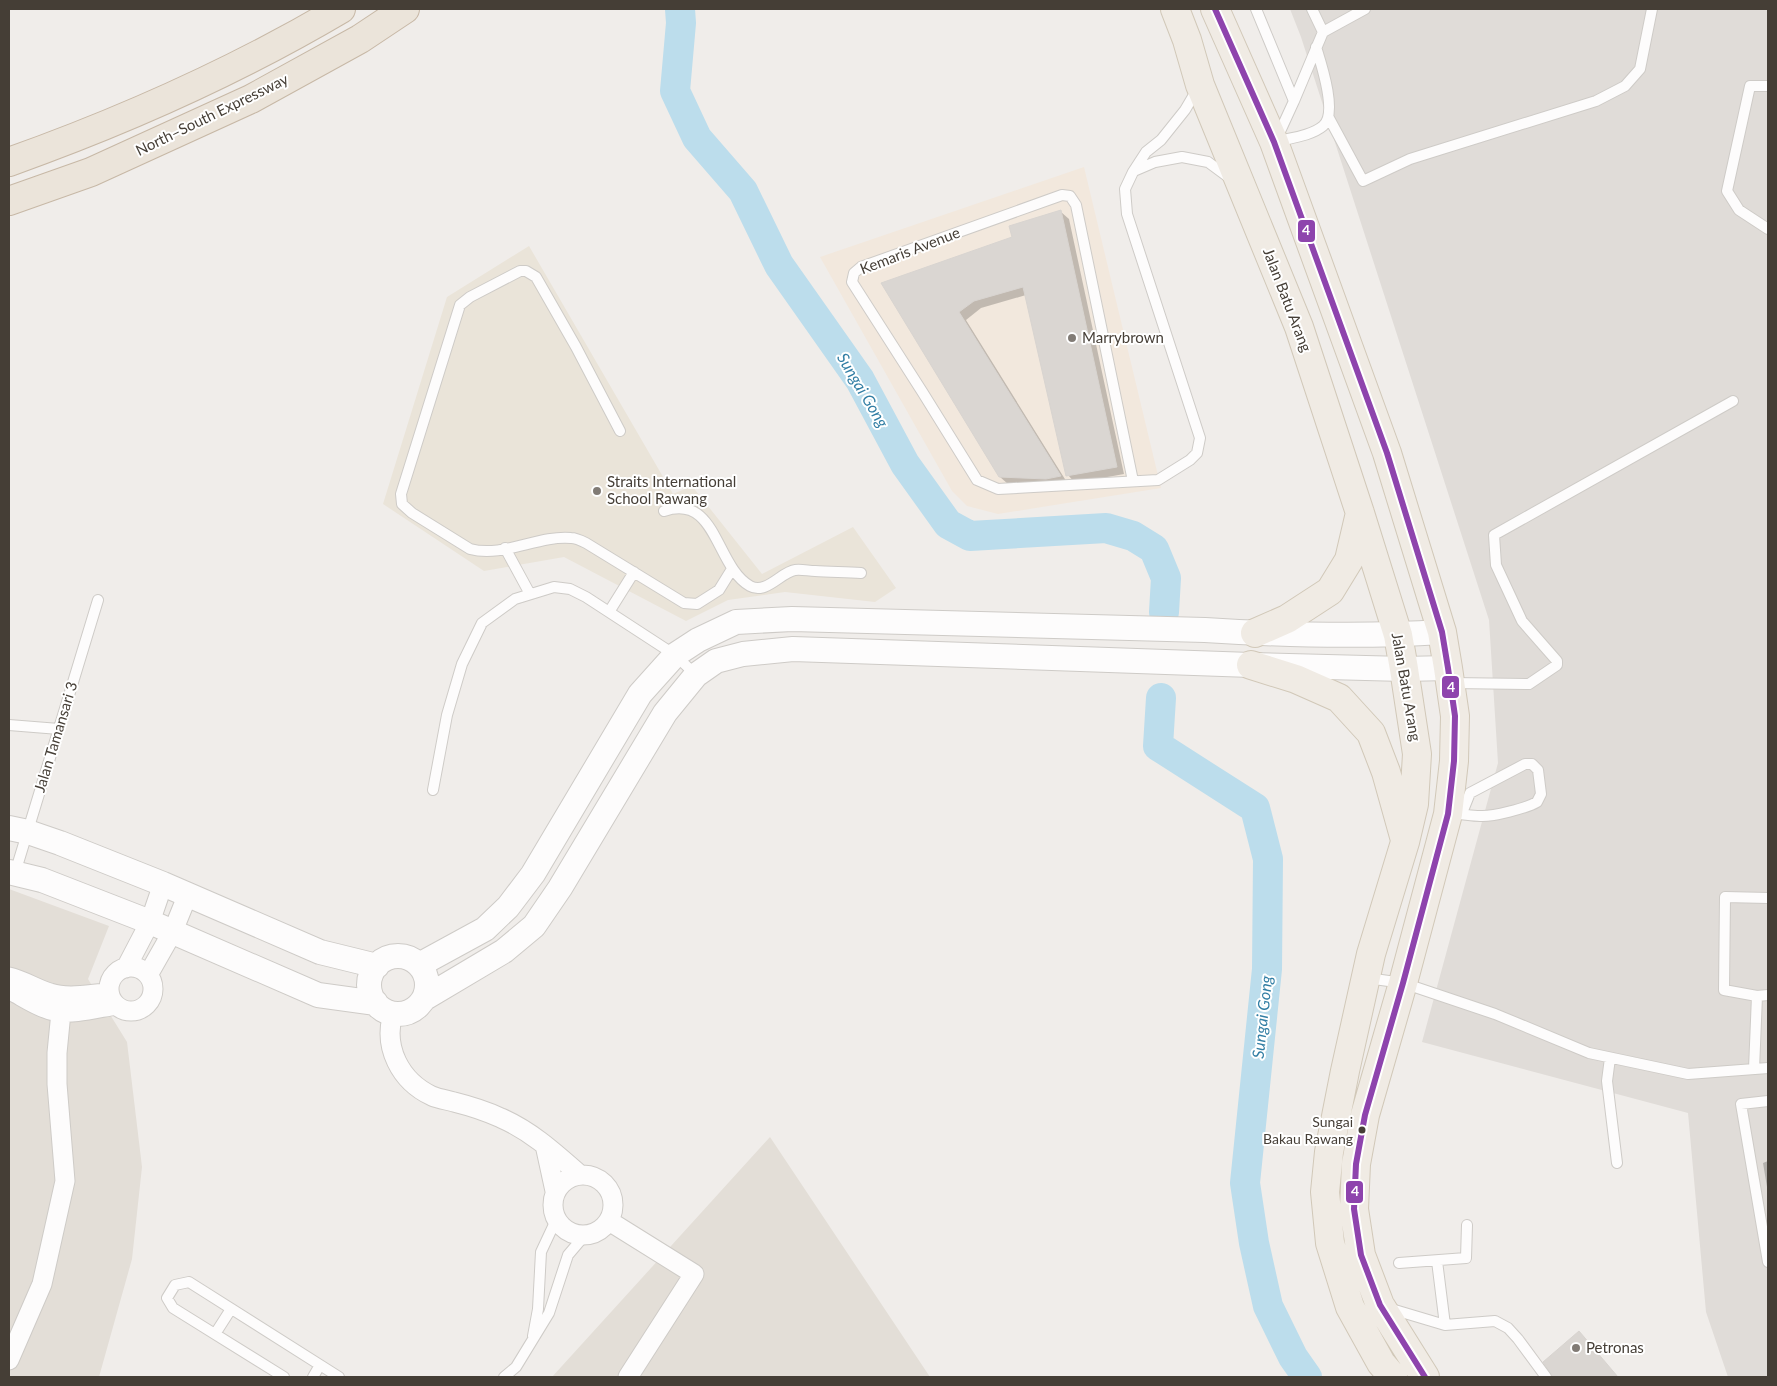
<svg xmlns="http://www.w3.org/2000/svg" width="1777" height="1386" font-family="Lato,sans-serif">
<rect width="100%" height="100%" fill="#f0edea"/>
<path fill="#e3ded7" d="M 9,889 L 109,926 L 88,979 L 127,1042 L 142,1167 L 132,1259 L 99,1377 L 9,1377 Z
M 770,1137 L 930,1377 L 552,1377 Z"/>
<path fill="#f2e8dd" d="M 1084,167 L 1161,488 L 998,514 L 967,506 L 952,491 L 820,257 Z"/>
<path fill="#e0dcd8" d="M 1290,9 L 1768,9 L 1768,1377 L 1728,1377 L 1706,1312 L 1688,1113 L 1422,1042 L 1498,763 L 1489,620 L 1301,37 Z"/>
<path fill="#eae4d9" d="M 529,246 L 673,494 L 692,486 L 762,574 L 853,527 L 896,588 L 875,602 L 785,592 L 728,600 L 686,621 L 564,557 L 484,571 L 383,504 L 447,297 Z"/>
<path fill="#0003" d="M 1061,212 L 1069,219 L 1124,474 L 1075,483 L 1068,475 L 1026,295 L 981,308 L 966,320 L 1068,484 L 1008,484 L 1000,477 L 883,284 L 1013,238 Z
M 1768,1161 L 1768,1193 L 1763,1163 Z
M 1578,1333 L 1617,1377 L 1554,1377 L 1553,1372 Z"/>
<g fill="none" stroke-linecap="round" stroke-linejoin="round">
<path stroke="#bcddec" stroke-width="30" d="M 680,9 L 681,23 L 675,91 L 697,138 L 743,191 L 779,265 L 860,380 L 905,464 L 948,524 L 970,536 L 1106,528 L 1133,536 L 1154,549 L 1166,578 L 1164,612
M 1161,698 L 1158,746 L 1255,808 L 1268,859 L 1267,969 L 1245,1183 L 1254,1243 L 1268,1306 L 1293,1357 L 1307,1377"/>
</g>
<path fill="#dad6d2" stroke="#d8d4d0" d="M 1061,210 L 1117,467 L 1066,476 L 1023,287 L 974,301 L 959,312 L 1061,476 L 1046,479 L 999,477 L 881,283 L 1012,237 L 1009,226 Z
M 1579,1331 L 1618,1377 L 1553,1377 L 1543,1362 Z"/>
<g fill="none" stroke-linecap="round" stroke-linejoin="round">
<g stroke="#cecbc7" stroke-width="12">
<path id="service" d="M 1256,9 L 1294,101
M 1312,9 L 1323,32
M 1768,86 L 1750,86 L 1727,191 L 1739,210 L 1768,229
M 1329,118 L 1363,181 L 1410,159 L 1596,101 L 1625,86 L 1640,69 L 1652,9
M 1277,138 L 1294,101 L 1323,32 L 1365,9
M 1275,142 C 1290,138 1311,136 1323,126 C 1338,114 1321,63 1316,47
M 1134,171 L 1155,162 L 1182,157 L 1208,162 L 1231,179
M 620,431 L 576,347 L 536,277 L 526,271 L 520,271 L 470,297 L 460,305 L 401,494 L 402,504 L 412,513 L 470,549 C 503,558 538,535 571,538 C 576,538 582,541 586,543 L 684,603 L 697,604 L 719,590 L 732,569
M 1133,481 L 1076,205 L 1070,196 L 1062,195 L 861,267 L 854,273 L 852,282 L 923,393 L 977,480 L 998,489 L 1158,480 L 1190,460 L 1197,453 L 1200,438 L 1127,214 L 1125,189 L 1133,172 L 1146,152 L 1161,140 L 1185,110 L 1198,88
M 664,511 C 717,493 715,566 750,586 C 766,595 781,572 795,570 C 801,569 809,571 815,571 C 830,572 845,572 861,573
M 505,548 L 530,594
M 609,612 L 634,572
M 1452,683 L 1529,684 L 1557,665 L 1557,661 L 1522,621 L 1496,565 L 1494,535 L 1733,401
M 9,725 L 59,729
M 433,790 L 447,715 L 462,664 L 482,623 L 515,599 L 554,587 L 570,589 L 586,597 L 675,655 L 696,675
M 1449,814 C 1460,813 1469,816 1480,816 C 1492,817 1527,808 1537,802 L 1541,794 L 1538,770 L 1532,764 L 1525,764 L 1470,793 L 1462,813
M 15,873 L 98,600
M 1367,978 L 1403,983 L 1495,1014 L 1589,1053 L 1688,1074 L 1768,1068
M 1757,996 L 1724,990 L 1725,897 L 1768,898
M 1610,1058 L 1607,1081 L 1617,1163
M 1754,1069 L 1757,996 L 1768,995
M 1768,1101 L 1741,1104 L 1768,1262
M 1437,1261 L 1445,1325
M 1399,1263 L 1466,1258 L 1467,1225
M 1388,1308 L 1445,1325 L 1495,1321 L 1508,1328 L 1518,1339 L 1546,1377
M 215,1334 L 231,1309
M 533,1336 L 538,1309 L 541,1252 L 556,1220
M 284,1377 L 173,1308 L 167,1298 L 175,1285 L 189,1282 L 339,1377
M 313,1377 L 320,1365
M 504,1377 L 516,1367 L 549,1313 L 568,1255 L 585,1235"/>
</g>
<g stroke="#cecbc7" stroke-width="21">
<path id="minor" d="M109 989a22 22 0 1 1 44 0a22 22 0 1 1-44 0Z
M 126,968 L 150,922 L 163,884
M 148,975 L 173,931 L 188,894
M 9,977 C 23,980 36,989 50,993 C 68,999 90,994 109,993
M 9,987 L 12,991 C 25,998 39,1008 54,1011 C 73,1015 97,1008 116,1005
M 393,1014 C 383,1047 400,1081 432,1096 C 439,1099 447,1100 454,1102 C 470,1106 486,1111 501,1118 C 531,1131 555,1153 579,1174
M 545,1145 L 555,1191
M553 1205a30 30 0 1 1 60 0a30 30 0 1 1-60 0Z
M 609,1221 L 694,1274 L 628,1377
M 9,1360 L 42,1284 L 65,1181 L 57,1084 L 57,1053 L 61,1012 L 60,996"/>
</g>
<g stroke="#cecbc7" stroke-width="26">
<path id="tertiary" d="M 9,828 L 28,832 L 60,843 L 163,884 L 320,952 L 377,966
M 9,872 L 42,880 L 150,922 L 318,995 L 376,1003
M369 985a29 29 0 1 1 58 0a29 29 0 1 1-58 0Z
M 419,965 L 485,929 L 508,907 L 533,874 L 640,694 L 675,655 L 698,640 L 736,622 L 792,619 L 1205,630 C 1284,635 1363,637 1442,632
M 425,998 L 504,951 L 534,926 L 560,888 L 665,713 L 696,675 L 716,661 L 743,654 L 793,649 L 1251,665 L 1404,669 L 1448,668"/>
</g>
<g stroke="#d1c8b8" stroke-width="30">
<path id="primary" d="M 1175,9 L 1187,40 L 1200,85 L 1299,327 L 1360,513 L 1398,635 L 1404,669 L 1417,754 L 1414,804 L 1405,842 L 1371,954 L 1345,1071 L 1329,1152 L 1325,1192 L 1330,1243 L 1350,1307 L 1381,1363 L 1393,1377
M 1215,9 L 1274,142 L 1387,453 L 1442,632 L 1448,668 L 1455,716 L 1454,761 L 1448,814 L 1403,983 L 1365,1115 L 1356,1164 L 1354,1209 L 1361,1255 L 1380,1305 L 1425,1377
M 1255,633 L 1287,619 L 1330,591 L 1349,560 L 1360,513
M 1251,665 L 1296,679 L 1339,698 L 1371,733 L 1386,772 L 1405,840"/>
</g>
<g stroke="#c7b8a6" stroke-width="30">
<path id="motorway" d="M 9,162 C 124,121 236,71 341,9
M 9,201 L 91,172 L 251,99 L 360,39 L 405,9"/>
</g>
<use href="#service" stroke="#fdfcfc" stroke-width="10"/>
<use href="#minor" stroke="#fdfcfc" stroke-width="19"/>
<use href="#tertiary" stroke="#fdfcfc" stroke-width="24"/>
<use href="#primary" stroke="#f0ebe4" stroke-width="28"/>
<use href="#motorway" stroke="#ebe4da" stroke-width="28"/>
<g stroke="#fff" stroke-width="10">
<path id="bus-1" d="M 1215,9 L 1274,142 L 1387,453 L 1442,632 L 1448,668 L 1455,716 L 1454,761 L 1448,814 L 1403,983 L 1365,1115 L 1356,1164 L 1354,1209 L 1361,1255 L 1380,1305 L 1425,1377"/>
</g>
<use href="#bus-1" stroke="#8e44ad" stroke-width="6"/>
</g>
<g fill="#817b75" stroke="#fff" stroke-width="2">
<circle cx="1072" cy="338" r="5"/>
<circle cx="597" cy="491" r="5"/>
<circle cx="1576" cy="1348" r="5"/>
</g>
<circle fill="#453e36" stroke="#fff" stroke-width="2" cx="1362" cy="1130" r="4.5"/>
<g text-anchor="middle" stroke-width="4" stroke-linejoin="round" paint-order="stroke">
<g font-size="14" fill="#453e36" stroke="#fff" text-anchor="end">
<text x="1353" y="1127">Sungai<tspan x="1353" dy="17">Bakau Rawang</tspan></text>
</g>
<g font-size="15" fill="#453e36" stroke="#fff">
<text transform="translate(212 115) rotate(-26)" y="5">North–South Expressway</text>
<text transform="translate(910 251) rotate(-21)" y="5">Kemaris Avenue</text>
<text transform="translate(1287 300) rotate(69)" y="5">Jalan Batu Arang</text>
<text transform="translate(1406 687) rotate(80)" y="5">Jalan Batu Arang</text>
<text transform="translate(56 737) rotate(-73)" y="5">Jalan Tamansari 3</text>
</g>
<g font-size="15" fill="#453e36" stroke="#fff" text-anchor="start">
<text x="1082" y="343">Marrybrown</text>
<text x="607" y="487">Straits International<tspan x="607" dy="17">School Rawang</tspan></text>
<text x="1586" y="1353">Petronas</text>
</g>
<g font-size="16" font-style="italic" fill="#327ea4" stroke="#fff">
<text transform="translate(863 390) rotate(59)" y="6">Sungai Gong</text>
<text transform="translate(1262 1017) rotate(-84)" y="6">Sungai Gong</text>
</g>
</g>
<g stroke="#fff" stroke-width="2">
<rect x="1297" y="219" width="19" height="24" rx="5" fill="#8e44ad"/>
<rect x="1441" y="675" width="19" height="24" rx="5" fill="#8e44ad"/>
<rect x="1345" y="1180" width="19" height="24" rx="5" fill="#8e44ad"/>
</g>
<g font-size="14" text-anchor="middle" font-weight="bold" fill="#fff">
<text x="1306" y="235">4</text>
<text x="1451" y="692">4</text>
<text x="1355" y="1196">4</text>
</g>
<rect width="1777" height="1386" fill="none" stroke="#453e36" stroke-width="20"/>
</svg>
